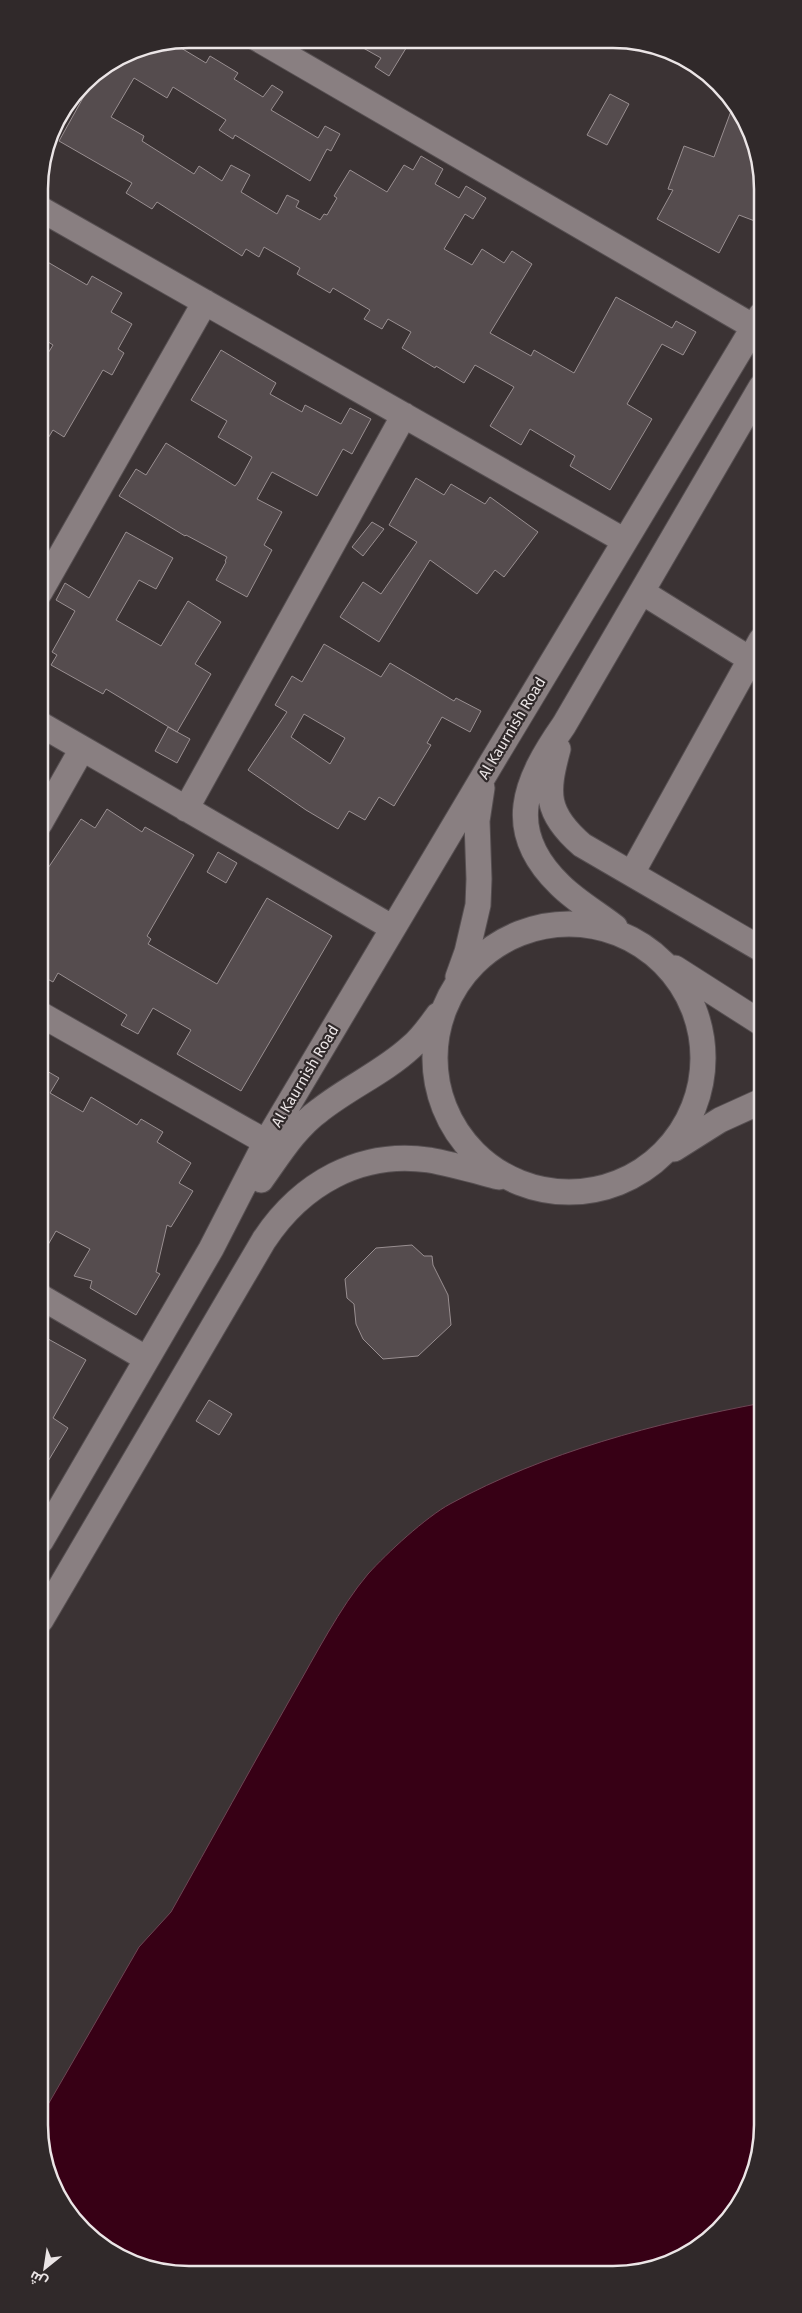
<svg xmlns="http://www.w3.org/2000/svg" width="802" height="2313" font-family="'Fira Sans',Cairo,sans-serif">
<rect width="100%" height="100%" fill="#3b3334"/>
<path fill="#370015" stroke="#6d4554" d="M 762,1403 L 763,2134 L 752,2181 L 726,2223 L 688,2254 L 643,2271 L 160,2271 L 122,2259 L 83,2230 L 59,2199 L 42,2154 L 42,2115 L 139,1947 L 171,1912 C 212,1839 252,1766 293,1694 C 315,1656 340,1607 368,1574 C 387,1553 426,1517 450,1504 C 545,1452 656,1423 762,1403 Z"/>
<path fill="#554c4e" stroke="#998f91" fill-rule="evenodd" d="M 349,40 L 411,40 L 389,76 L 375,67 L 381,58 Z
M 171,42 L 206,63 L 210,56 L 238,73 L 234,79 L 263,97 L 272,85 L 283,92 L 271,110 L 318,138 L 325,126 L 340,134 L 331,151 L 327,149 L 310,181 L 235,135 L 233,139 L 219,130 L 226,120 L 173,87 L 167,98 L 134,78 L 111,117 L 144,136 L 142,141 L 194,174 L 199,166 L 222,181 L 231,165 L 250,175 L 241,192 L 277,214 L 287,195 L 299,201 L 296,207 L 320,220 L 324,214 L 327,215 L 337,198 L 334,196 L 350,170 L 387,192 L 404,165 L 413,170 L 421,156 L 443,169 L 435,184 L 459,198 L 466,186 L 486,198 L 473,219 L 465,214 L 444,249 L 472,265 L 482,249 L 504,263 L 512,251 L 532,264 L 490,333 L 531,356 L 534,350 L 574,373 L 616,297 L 672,328 L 676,321 L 696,332 L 683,355 L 662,344 L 627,404 L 652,419 L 610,490 L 570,466 L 575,456 L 530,429 L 521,445 L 490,426 L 514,387 L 475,365 L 464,383 L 436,366 L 435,368 L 402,348 L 411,332 L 388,319 L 382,329 L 364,319 L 370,310 L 333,288 L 330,293 L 297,274 L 300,268 L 264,247 L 259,257 L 246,249 L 242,256 L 157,202 L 152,209 L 126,193 L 132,183 L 59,141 L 98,71 L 105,74 L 112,62 L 132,50 Z
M 610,94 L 629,104 L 607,145 L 587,135 Z
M 734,103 L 748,122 L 760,159 L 760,223 L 739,215 L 719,253 L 657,219 L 673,190 L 668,189 L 684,146 L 714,157 Z
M 39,257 L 87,285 L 92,276 L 122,293 L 111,312 L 132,324 L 118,349 L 124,353 L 112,375 L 103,370 L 64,437 L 53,430 L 39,453 L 39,368 L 53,345 L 39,336 Z
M 221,350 L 276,383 L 270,394 L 302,412 L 305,405 L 341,424 L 350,408 L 371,419 L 352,454 L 343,449 L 317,496 L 272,472 L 257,499 L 282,512 L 264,545 L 272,550 L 247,597 L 216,580 L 226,562 L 225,561 L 227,557 L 186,535 L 185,536 L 119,496 L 136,469 L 146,475 L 166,443 L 235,486 L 239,481 L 252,457 L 218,437 L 227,421 L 191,400 Z
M 416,478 L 444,495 L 451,484 L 485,504 L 490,497 L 538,532 L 504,577 L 495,570 L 477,594 L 430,560 L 379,642 L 340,617 L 363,582 L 381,594 L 417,542 L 389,525 Z
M 372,522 L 384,529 L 363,556 L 352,547 Z
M 126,532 L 173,558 L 156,589 L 139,580 L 116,620 L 161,646 L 188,601 L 221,622 L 195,664 L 211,674 L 177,732 L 106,689 L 103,694 L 51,665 L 57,655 L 52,652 L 75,611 L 56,600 L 65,583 L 89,598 Z
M 324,644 L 381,677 L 390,663 L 454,701 L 456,698 L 481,711 L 470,732 L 442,717 L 427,743 L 431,745 L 394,806 L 379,797 L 365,820 L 349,811 L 338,829 L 306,810 L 248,770 L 287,712 L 275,705 L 292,676 L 302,682 ZM 304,714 L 345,738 L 330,764 L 291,737 Z
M 168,727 L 190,739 L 177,763 L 155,751 Z
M 107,809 L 142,832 L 145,827 L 194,855 L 147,936 L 151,939 L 148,944 L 217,984 L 267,898 L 332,936 L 241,1091 L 177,1054 L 191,1030 L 153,1008 L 138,1034 L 121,1025 L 127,1015 L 58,973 L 53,982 L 40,975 L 40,892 L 47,880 L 42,877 L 81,819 L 95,828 Z
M 218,852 L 237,863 L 226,883 L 207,872 Z
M 40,1067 L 59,1078 L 50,1093 L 83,1112 L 91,1097 L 137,1125 L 141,1119 L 163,1132 L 157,1142 L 191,1163 L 179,1183 L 193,1191 L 171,1227 L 167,1225 L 156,1272 L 160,1274 L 136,1315 L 90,1288 L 92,1281 L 74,1276 L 90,1249 L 56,1231 L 41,1257 Z
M 412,1245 L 424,1256 L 432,1256 L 433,1265 L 448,1295 L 451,1325 L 418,1356 L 383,1359 L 363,1339 L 356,1324 L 354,1304 L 347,1298 L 345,1279 L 376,1248 Z
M 41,1335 L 86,1360 L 53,1418 L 68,1428 L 41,1473 Z
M 209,1400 L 232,1414 L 219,1435 L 196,1421 Z"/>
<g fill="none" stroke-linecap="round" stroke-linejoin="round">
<g stroke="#564f51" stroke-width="27">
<path id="minor" d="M 258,39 L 754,327
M 39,208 L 625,541
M 40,592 L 205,302
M 642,592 L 761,666
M 40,724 L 393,928
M 558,749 C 546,793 545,813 582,845 L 761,949
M 186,809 L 404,415
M 40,823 L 82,749
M 632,873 L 761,640
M435 1058a134 134 0 1 1 268 0a134 134 0 1 1-268 0Z
M 615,927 C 597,913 576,901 560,885 C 503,830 525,781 564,725 L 761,387
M 675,968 L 761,1023
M 458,977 L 467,952 L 478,905 L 479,879 L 477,821 L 482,788
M 40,1014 L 266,1142
M 674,1149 L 720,1120 L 762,1101
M 261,1180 C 279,1155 295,1128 320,1110 C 349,1087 384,1072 411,1047 C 422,1038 430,1026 438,1015
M 41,1297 L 147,1359
M 41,1541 L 211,1249 L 266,1142 L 489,767 L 761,315
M 41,1620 L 264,1240 C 301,1184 360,1150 429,1160 C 452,1164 476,1171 499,1177"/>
</g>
<use href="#minor" stroke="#897f81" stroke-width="25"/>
</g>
<g text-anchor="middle" stroke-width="4.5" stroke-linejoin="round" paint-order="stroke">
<g font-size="15" fill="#ebe5e6" stroke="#30292a">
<text transform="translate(512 728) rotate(-59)" y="5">Al Kaurnish Road</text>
<text transform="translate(305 1076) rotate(-59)" y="5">Al Kaurnish Road</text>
</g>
</g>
<path d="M0 0H802V2313H0ZM189 48H613A141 141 0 0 1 754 189V2125A141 141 0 0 1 613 2266H189A141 141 0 0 1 48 2125V189A141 141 0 0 1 189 48Z" fill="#30292a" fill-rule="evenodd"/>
<path fill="none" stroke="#ebe5e6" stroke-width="2.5" d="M189 48H613A141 141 0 0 1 754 189V2125A141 141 0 0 1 613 2266H189A141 141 0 0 1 48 2125V189A141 141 0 0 1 189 48Z"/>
<g transform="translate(45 2268) rotate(210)" stroke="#30292a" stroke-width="4" paint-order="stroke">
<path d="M0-4L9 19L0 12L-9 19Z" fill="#ebe5e6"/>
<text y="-8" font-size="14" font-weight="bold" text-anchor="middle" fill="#ebe5e6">ش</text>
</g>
</svg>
